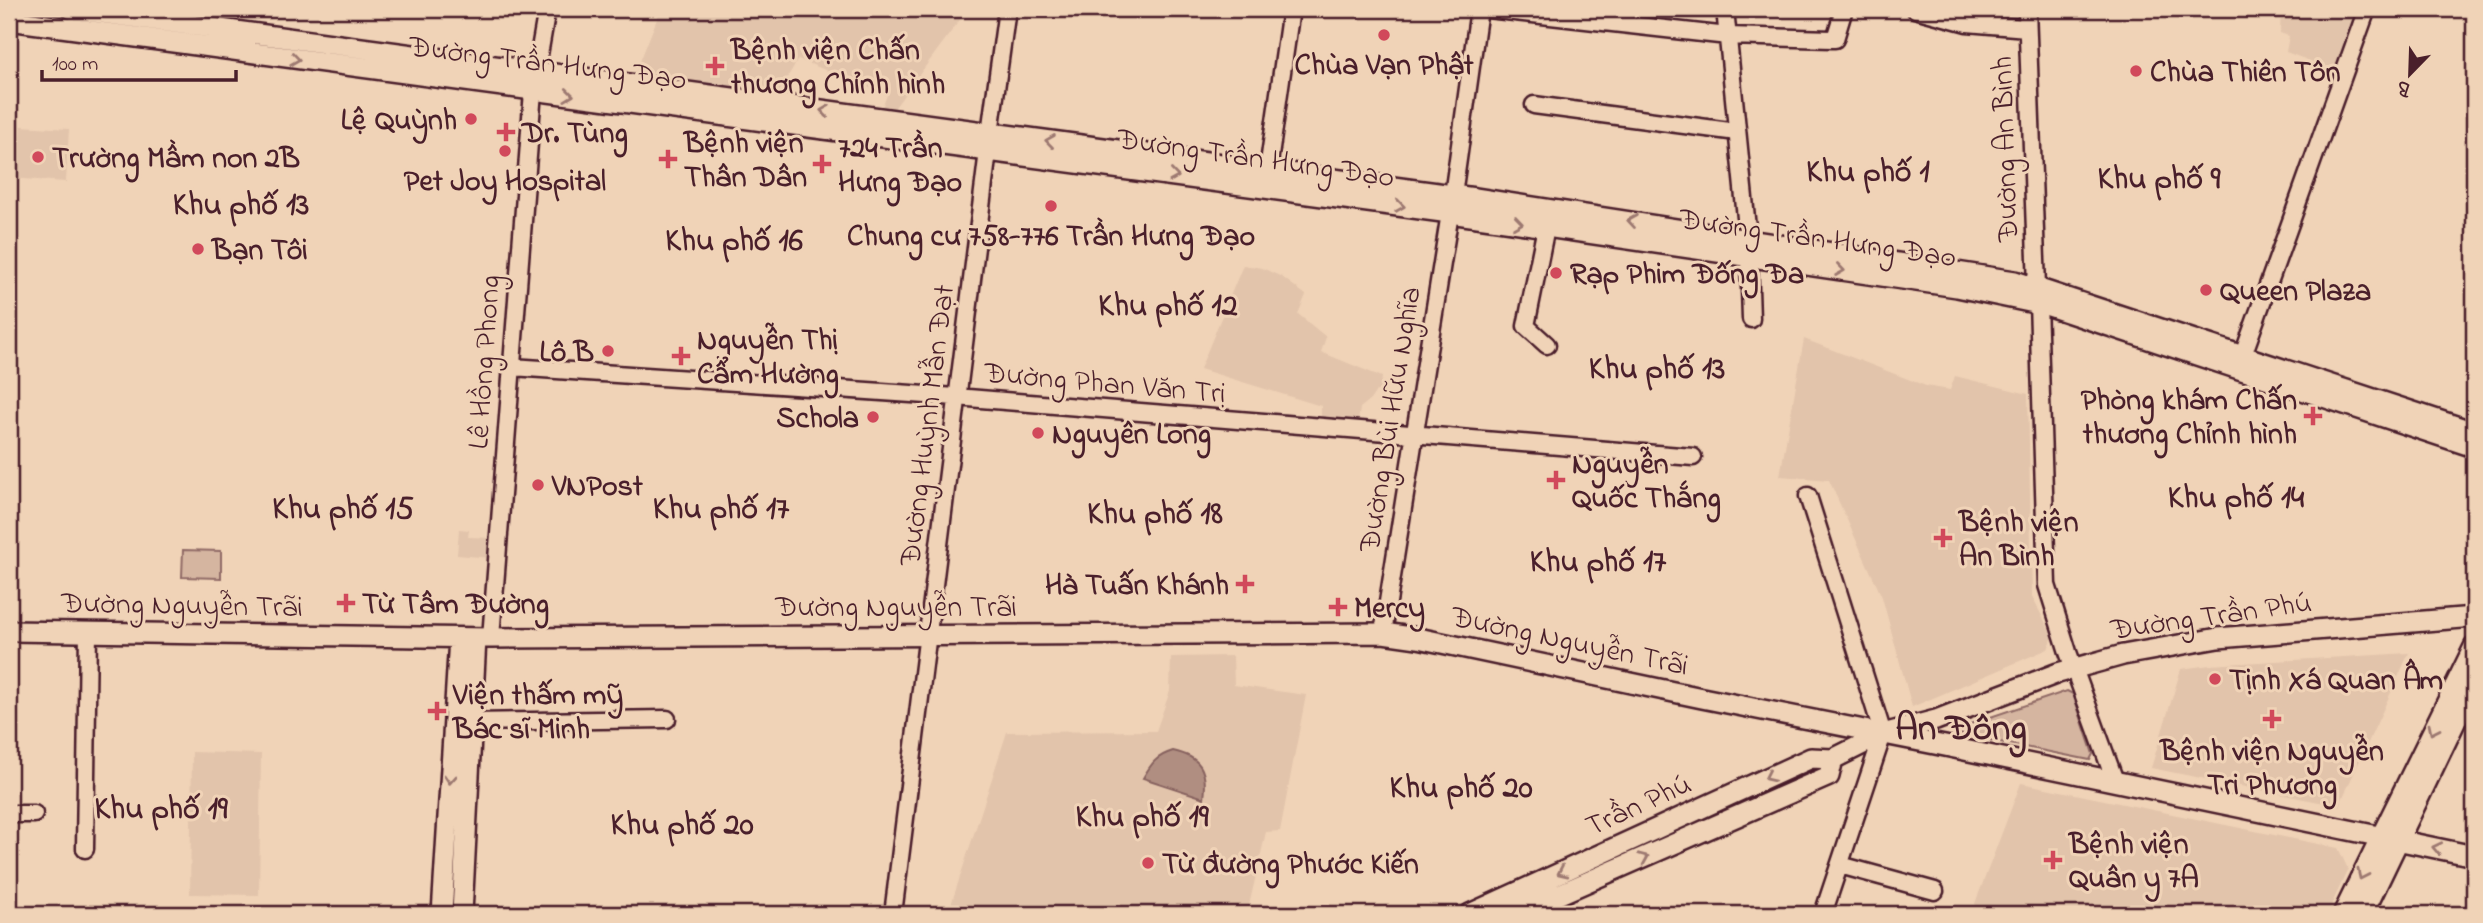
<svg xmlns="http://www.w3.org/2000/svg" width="2483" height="923" font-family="'Indie Flower',sans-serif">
<rect width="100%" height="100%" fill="#f0d3b7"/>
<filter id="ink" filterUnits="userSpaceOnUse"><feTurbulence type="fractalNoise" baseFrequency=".0143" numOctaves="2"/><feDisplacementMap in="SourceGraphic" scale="14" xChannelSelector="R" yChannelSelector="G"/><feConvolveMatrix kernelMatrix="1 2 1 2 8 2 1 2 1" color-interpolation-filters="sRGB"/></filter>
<g filter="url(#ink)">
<path fill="#e2c4ab" d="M 661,9 L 968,9 L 893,110 L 882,108 L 887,95 L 798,59 L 778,94 L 635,74 Z
M 2281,9 L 2359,9 L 2337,71 L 2286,52 L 2289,36 L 2280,33 Z
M 21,126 L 69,129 L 66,182 L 9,178 L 9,135 L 20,136 Z
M 1243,265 L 1262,268 L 1282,277 L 1306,295 L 1298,314 L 1326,337 L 1321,352 L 1382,377 L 1380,392 L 1376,391 L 1370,400 L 1360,408 L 1358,423 L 1346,422 L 1343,418 L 1335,417 L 1333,421 L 1321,419 L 1321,406 L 1200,369 Z
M 1804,339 L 1926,386 L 1950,390 L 1955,376 L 2028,394 L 2032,597 L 2053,637 L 2048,649 L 1912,707 L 1882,597 L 1829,480 L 1780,476 Z
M 459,529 L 469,530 L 468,537 L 492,538 L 491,558 L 457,555 Z
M 2409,653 L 2339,806 L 2151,768 L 2181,669 L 2210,665 Z
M 1233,656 L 1234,685 L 1306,695 L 1280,831 L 1266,832 L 1247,914 L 948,914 L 1007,732 L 1156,731 L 1170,691 L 1171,657 Z
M 192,752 L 261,754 L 259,895 L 190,894 Z
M 2021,783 L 2338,848 L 2348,869 L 2327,914 L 1971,914 Z"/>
<path fill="#d5b5a0" stroke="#906a66" stroke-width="2" d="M 183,550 L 221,551 L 221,578 L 182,577 Z
M 2067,691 L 2073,694 L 2093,754 L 2090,760 L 1955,733 L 1955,729 Z"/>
<path fill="#b08e81" stroke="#87625f" stroke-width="2" d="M 1173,751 C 1200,757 1208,769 1204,798 L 1143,778 C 1151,764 1156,756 1173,751 Z"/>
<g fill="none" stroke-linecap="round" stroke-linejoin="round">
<g stroke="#4a1f2b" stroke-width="21">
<path id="minor" d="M 1487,9 L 1728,36 L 1832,39 L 1835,39 L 1844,9
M 1725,9 L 1748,238
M 1915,9 L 1967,23 L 2027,28
M 2027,9 L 2037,287
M 536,72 L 547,9
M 1534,105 L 1737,132
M 990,133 L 1007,9
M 1268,170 L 1291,9
M 1453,195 L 1479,9
M 1546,227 L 1526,326 L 1547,345
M 1749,257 L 1751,319
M 2038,302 L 2047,585 L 2068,652 L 2115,781
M 2243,355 L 2367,9
M 512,367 L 956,397 L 1693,457
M 1808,496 L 1883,734 L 1823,914
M 1383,633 L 1450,213
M 491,638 L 533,91
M 472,722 L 667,719
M 9,814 L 34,814
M 85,849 L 88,632
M 1840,865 L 1935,891
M 893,914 C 925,660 955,406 988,151"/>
</g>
<g stroke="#4a1f2b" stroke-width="24">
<path id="major" d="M 72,9 L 1475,198 L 2015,281 L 2474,432
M 9,20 L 1450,213 L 1957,287 L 2049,306 L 2474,447
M 9,631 L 491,638 L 1383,633 L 1418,638 L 1702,698 L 1945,746 L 2474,856
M 442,914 L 459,638
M 462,914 L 476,638
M 1470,914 L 1811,758 L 1833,759 L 1883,734 L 1936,720 L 2058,673 L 2123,655 L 2218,638 L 2474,617
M 1514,914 L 1829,776 L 1833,759
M 2343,914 L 2474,647
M 2363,914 L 2474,683"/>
</g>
<use href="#minor" stroke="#f0d3b7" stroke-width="16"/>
<use href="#major" stroke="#f0d3b7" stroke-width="19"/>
</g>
<defs><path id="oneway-chevron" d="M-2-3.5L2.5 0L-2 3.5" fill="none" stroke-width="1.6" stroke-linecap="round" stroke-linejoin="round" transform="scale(1.75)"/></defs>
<g stroke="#9d7971">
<use href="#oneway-chevron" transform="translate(295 59) rotate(8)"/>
<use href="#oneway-chevron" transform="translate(569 95) rotate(7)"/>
<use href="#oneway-chevron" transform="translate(825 111) rotate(-172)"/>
<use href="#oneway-chevron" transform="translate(1050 141) rotate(-172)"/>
<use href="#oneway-chevron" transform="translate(1174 176) rotate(8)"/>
<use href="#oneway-chevron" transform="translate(1400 206) rotate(8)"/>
<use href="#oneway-chevron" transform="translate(1632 221) rotate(-171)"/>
<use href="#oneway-chevron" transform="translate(1518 223) rotate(8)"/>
<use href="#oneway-chevron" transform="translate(1840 270) rotate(8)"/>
<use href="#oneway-chevron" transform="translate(2433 730) rotate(116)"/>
<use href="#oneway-chevron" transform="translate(1769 777) rotate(155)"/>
<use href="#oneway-chevron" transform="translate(450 779) rotate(94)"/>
<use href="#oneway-chevron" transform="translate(2437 848) rotate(-168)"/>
<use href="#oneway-chevron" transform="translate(1644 858) rotate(-23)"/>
<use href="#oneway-chevron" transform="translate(1562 872) rotate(155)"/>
<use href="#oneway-chevron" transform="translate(2362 875) rotate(115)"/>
</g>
</g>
<g fill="#d1495b" stroke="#f0d3b7" stroke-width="2.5">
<circle cx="1384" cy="35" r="7"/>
<path d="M711.5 55.5h7v7h7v7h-7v7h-7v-7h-7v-7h7z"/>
<circle cx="2136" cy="71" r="7"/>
<circle cx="471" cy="119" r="7"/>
<path d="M502.5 121.5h7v7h7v7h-7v7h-7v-7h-7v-7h7z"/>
<circle cx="505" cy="151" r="7"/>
<circle cx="38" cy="157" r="7"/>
<path d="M664.5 148.5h7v7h7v7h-7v7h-7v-7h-7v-7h7z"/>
<path d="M818.5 153.5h7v7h7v7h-7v7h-7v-7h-7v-7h7z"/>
<circle cx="1051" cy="206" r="7"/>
<circle cx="198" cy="249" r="7"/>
<circle cx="1556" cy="273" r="7"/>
<circle cx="2206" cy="290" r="7"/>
<circle cx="608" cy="351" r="7"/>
<path d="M677.5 345.5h7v7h7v7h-7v7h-7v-7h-7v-7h7z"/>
<path d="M2309.5 405.5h7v7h7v7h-7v7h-7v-7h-7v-7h7z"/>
<circle cx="873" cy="417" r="7"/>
<circle cx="1038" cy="433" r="7"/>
<path d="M1552.5 469.5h7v7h7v7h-7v7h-7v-7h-7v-7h7z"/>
<circle cx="538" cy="485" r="7"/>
<path d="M1939.5 527.5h7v7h7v7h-7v7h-7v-7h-7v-7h7z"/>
<path d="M1241.5 573.5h7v7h7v7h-7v7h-7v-7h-7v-7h7z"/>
<path d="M342.5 592.5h7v7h7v7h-7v7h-7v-7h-7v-7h7z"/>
<path d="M1334.5 596.5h7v7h7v7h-7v7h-7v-7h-7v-7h7z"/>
<circle cx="2215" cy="679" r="7"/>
<path d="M433.5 700.5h7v7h7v7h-7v7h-7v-7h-7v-7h7z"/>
<path d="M2268.5 708.5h7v7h7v7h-7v7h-7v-7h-7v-7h7z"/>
<path d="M2049.5 849.5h7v7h7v7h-7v7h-7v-7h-7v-7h7z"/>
<circle cx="1148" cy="863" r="7"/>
</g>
<g text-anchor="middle" stroke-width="6" stroke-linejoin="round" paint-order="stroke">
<g font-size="30" font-weight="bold" fill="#4a1f2b" stroke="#f0d3b7" text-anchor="start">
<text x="731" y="59">Bệnh viện Chấn<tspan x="731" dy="34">thương Chỉnh hình</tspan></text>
<text x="1384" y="74" text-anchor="middle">Chùa Vạn Phật</text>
<text x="2150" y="81">Chùa Thiên Tôn</text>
<text x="457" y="129" text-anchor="end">Lệ Quỳnh</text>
<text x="522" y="142">Dr. Tùng</text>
<text x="684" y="152">Bệnh viện<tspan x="684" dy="34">Thân Dân</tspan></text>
<text x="838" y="157">724 Trần<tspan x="838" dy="34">Hưng Đạo</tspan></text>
<text x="52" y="167">Trường Mầm non 2B</text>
<text x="505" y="190" text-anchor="middle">Pet Joy Hospital</text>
<text x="1051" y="245" text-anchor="middle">Chung cư 758-776 Trần Hưng Đạo</text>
<text x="212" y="259">Bạn Tôi</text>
<text x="1570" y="283">Rạp Phim Đống Đa</text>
<text x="2220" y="300">Queen Plaza</text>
<text x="697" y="349">Nguyễn Thị<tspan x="697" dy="34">Cẩm Hường</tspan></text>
<text x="594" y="361" text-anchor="end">Lô B</text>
<text x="2297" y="409" text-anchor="end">Phòng khám Chấn<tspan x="2297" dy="34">thương Chỉnh hình</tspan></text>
<text x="859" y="427" text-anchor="end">Schola</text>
<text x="1052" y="443">Nguyên Long</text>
<text x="1572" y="473">Nguyễn<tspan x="1572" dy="34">Quốc Thắng</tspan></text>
<text x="552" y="495">VNPost</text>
<text x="1959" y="531">Bệnh viện<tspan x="1959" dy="34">An Bình</tspan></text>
<text x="1229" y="594" text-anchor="end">Hà Tuấn Khánh</text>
<text x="362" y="613">Từ Tâm Đường</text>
<text x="1354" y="617">Mercy</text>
<text x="2229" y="689">Tịnh Xá Quan Âm</text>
<text x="453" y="704">Viện thấm mỹ<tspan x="453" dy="34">Bác sĩ Minh</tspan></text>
<text x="2272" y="760" text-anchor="middle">Bệnh viện Nguyễn<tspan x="2272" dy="34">Tri Phương</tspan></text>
<text x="2069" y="853">Bệnh viện<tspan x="2069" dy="34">Quân y 7A</tspan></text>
<text x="1162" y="873">Từ đường Phước Kiến</text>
</g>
<g font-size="30" fill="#4a1f2b" stroke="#f0d3b7">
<text transform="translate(548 62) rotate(7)" y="10">Đường Trần Hưng Đạo</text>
<text transform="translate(2004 149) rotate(-92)" y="10">Đường An Bình</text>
<text transform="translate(1256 157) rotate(8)" y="10">Đường Trần Hưng Đạo</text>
<text transform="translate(1818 237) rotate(8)" y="10">Đường Trần Hưng Đạo</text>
<text transform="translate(483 362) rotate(-86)" y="10">Lê Hồng Phong</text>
<text transform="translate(1105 382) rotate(5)" y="10">Đường Phan Văn Trị</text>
<text transform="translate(1389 419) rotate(-81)" y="10">Đường Bùi Hữu Nghĩa</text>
<text transform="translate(926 425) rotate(-83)" y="10">Đường Huỳnh Mẫn Đạt</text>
<text transform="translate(182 604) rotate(1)" y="10">Đường Nguyễn Trãi</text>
<text x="896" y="616">Đường Nguyễn Trãi</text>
<text transform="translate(2211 615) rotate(-8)" y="10">Đường Trần Phú</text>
<text transform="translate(1570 640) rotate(12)" y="10">Đường Nguyễn Trãi</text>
<text transform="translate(1638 804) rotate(-24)" y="10">Trần Phú</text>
</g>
<g font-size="32" font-weight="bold" fill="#4a1f2b" stroke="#f0d3b7">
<text x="1868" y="181">Khu phố 1</text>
<text x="2159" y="188">Khu phố 9</text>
<text x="241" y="214">Khu phố 13</text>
<text x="734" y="250">Khu phố 16</text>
<text x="1168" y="315">Khu phố 12</text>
<text x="1657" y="378">Khu phố 13</text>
<text x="2236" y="507">Khu phố 14</text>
<text x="343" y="518">Khu phố 15</text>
<text x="721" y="518">Khu phố 17</text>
<text x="1155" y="523">Khu phố 18</text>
<text x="1598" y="571">Khu phố 17</text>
<text x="1461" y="797">Khu phố 20</text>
<text x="161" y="818">Khu phố 19</text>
<text x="1142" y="826">Khu phố 19</text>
<text x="682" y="834">Khu phố 20</text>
</g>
<g font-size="37" font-weight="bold" fill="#4a1f2b" stroke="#f0d3b7">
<text x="1961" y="739">An Đông</text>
</g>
</g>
<rect width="2483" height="923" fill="none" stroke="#f0d3b7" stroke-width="35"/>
<rect x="18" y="18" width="2448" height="888" fill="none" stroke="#4a1f2b" stroke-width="2.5" filter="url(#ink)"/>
<g transform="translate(2410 74) rotate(203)" stroke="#f0d3b7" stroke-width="5" paint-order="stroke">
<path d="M0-5L12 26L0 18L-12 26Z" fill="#4a1f2b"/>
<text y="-10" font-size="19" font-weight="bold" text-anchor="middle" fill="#4a1f2b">B</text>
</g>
<path d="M42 70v10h194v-10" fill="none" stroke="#4a1f2b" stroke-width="3.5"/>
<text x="52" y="70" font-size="21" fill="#4a1f2b" stroke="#f0d3b7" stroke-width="5" paint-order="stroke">100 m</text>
</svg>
